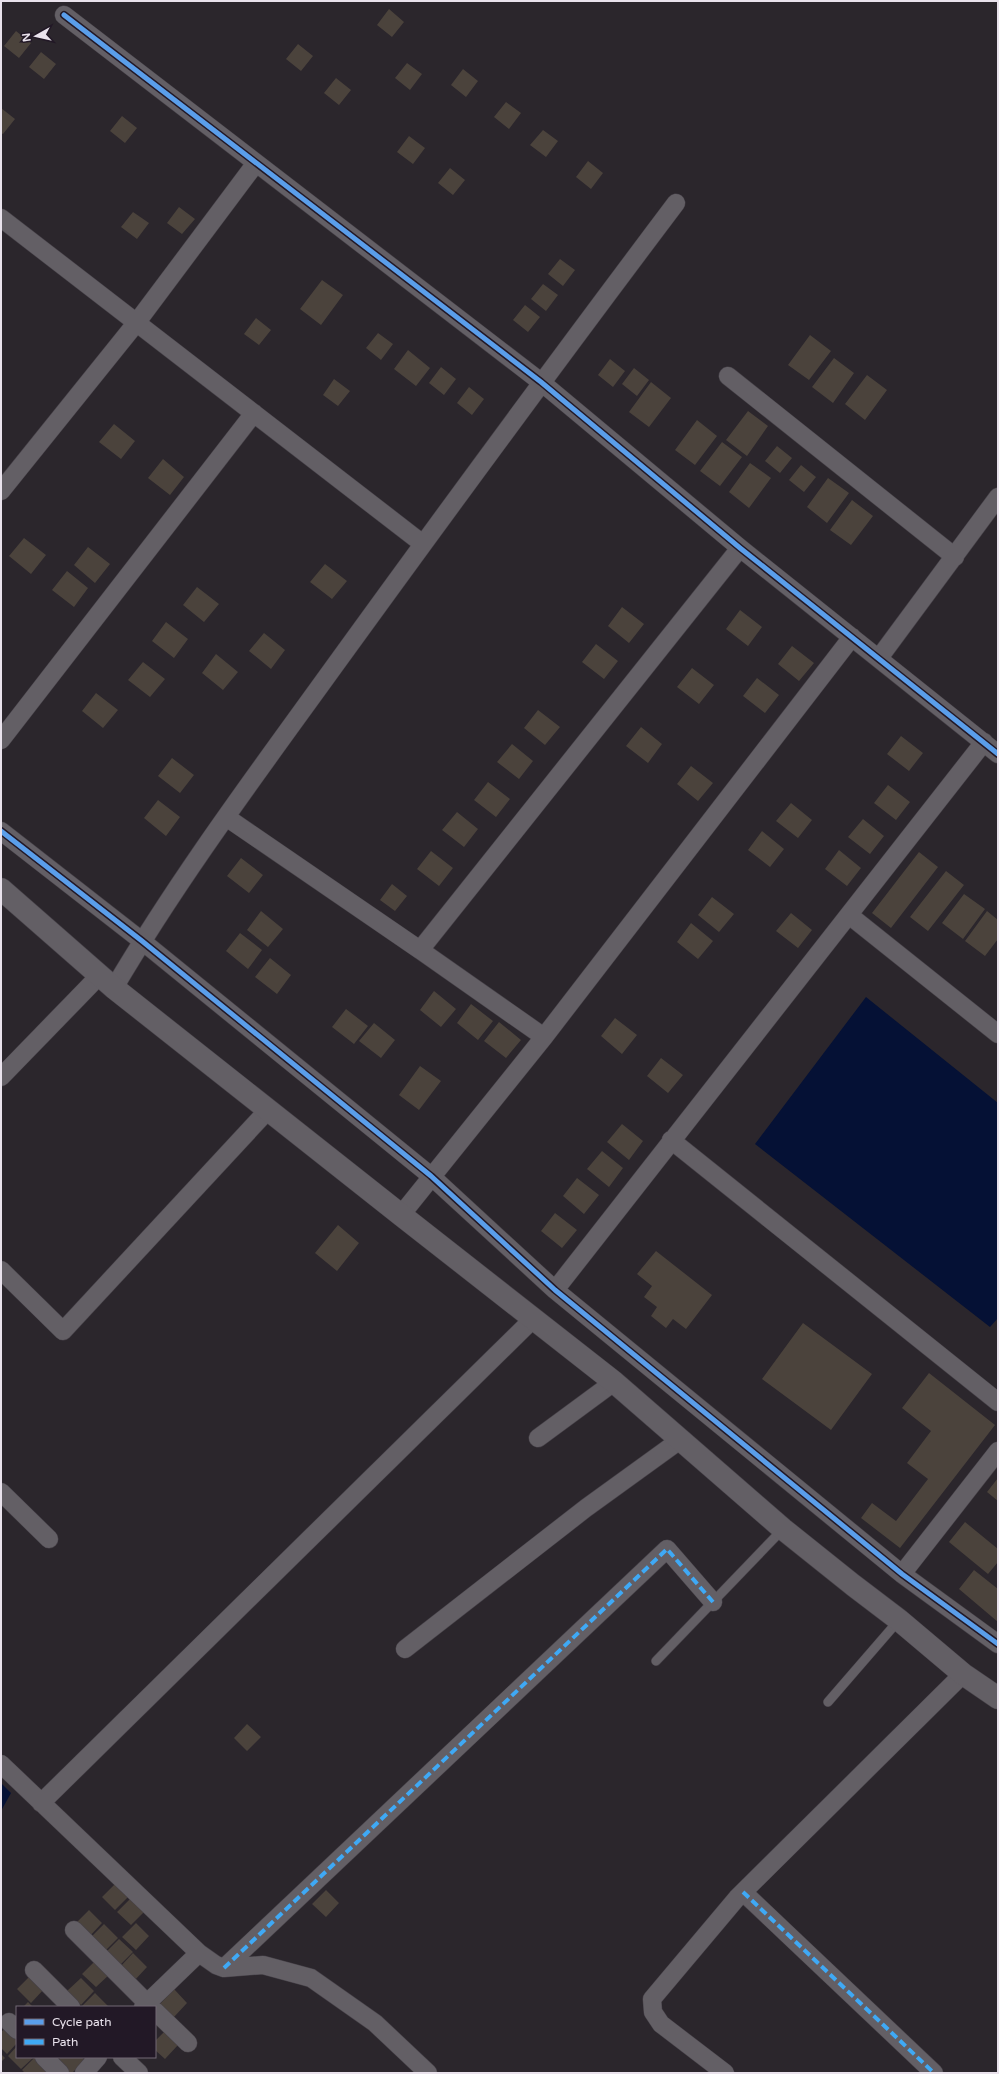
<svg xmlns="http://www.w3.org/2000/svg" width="999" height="2074" font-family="'Varela Round',sans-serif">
<rect width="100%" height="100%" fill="#2b262c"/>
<path fill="#051135" d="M 866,997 L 998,1103 L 998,1318 L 990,1327 L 755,1144 Z
M 1,1783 L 11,1793 L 1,1811 Z"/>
<path fill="#4b433c" d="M 389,9 L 404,22 L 392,37 L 377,25 Z
M 16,31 L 31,43 L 19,58 L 4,46 Z
M 298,44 L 313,56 L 301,71 L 286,59 Z
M 41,52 L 56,64 L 44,79 L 29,67 Z
M 407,63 L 422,74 L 410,90 L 395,78 Z
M 463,69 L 478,81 L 466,97 L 451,85 Z
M 336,78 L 351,90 L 339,105 L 324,93 Z
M 506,102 L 521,113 L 509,129 L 494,117 Z
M 1,108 L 15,119 L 3,134 L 1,133 Z
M 122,116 L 137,128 L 125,143 L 110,131 Z
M 543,130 L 558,141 L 546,157 L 530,145 Z
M 409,136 L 425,148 L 413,164 L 397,152 Z
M 588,161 L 603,173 L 591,189 L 576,177 Z
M 450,168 L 465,180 L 453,195 L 438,183 Z
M 179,207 L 195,219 L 182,234 L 167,223 Z
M 133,212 L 149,223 L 137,239 L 121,227 Z
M 560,259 L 575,270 L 563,286 L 548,274 Z
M 322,280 L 343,295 L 321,325 L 300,309 Z
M 543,284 L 558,295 L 546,311 L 531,299 Z
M 525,305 L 540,317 L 528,332 L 513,320 Z
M 256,318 L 271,330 L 259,345 L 244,334 Z
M 378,333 L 393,344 L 381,360 L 366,348 Z
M 810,335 L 831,351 L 809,380 L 788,365 Z
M 408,350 L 430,368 L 416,386 L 394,369 Z
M 834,358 L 854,373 L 833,403 L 812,387 Z
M 610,359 L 625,371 L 613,387 L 598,375 Z
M 441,367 L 456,379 L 444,395 L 429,383 Z
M 634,368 L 649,380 L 637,396 L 622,384 Z
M 867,375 L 887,390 L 865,420 L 845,404 Z
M 334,379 L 350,391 L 338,406 L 323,395 Z
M 651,382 L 671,398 L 649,427 L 629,412 Z
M 469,387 L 484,399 L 472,415 L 457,403 Z
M 748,411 L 768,426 L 747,456 L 726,440 Z
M 697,420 L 717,436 L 695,465 L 675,450 Z
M 114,424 L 135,441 L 121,459 L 99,442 Z
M 722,442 L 742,457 L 720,486 L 700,471 Z
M 777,446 L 792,458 L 780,473 L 765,461 Z
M 163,459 L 184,477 L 170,495 L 148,478 Z
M 750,463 L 771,478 L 749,508 L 729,492 Z
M 801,465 L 816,477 L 804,492 L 789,480 Z
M 828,478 L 849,493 L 827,523 L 807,507 Z
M 852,500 L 873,516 L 851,545 L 830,530 Z
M 24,538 L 46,555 L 31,574 L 9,556 Z
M 88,547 L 110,564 L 95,583 L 74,565 Z
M 325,564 L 347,581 L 332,599 L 310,582 Z
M 67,571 L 88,588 L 74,607 L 52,590 Z
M 197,587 L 219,604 L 204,622 L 183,605 Z
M 622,607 L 644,624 L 629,643 L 608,626 Z
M 740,610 L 762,627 L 748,646 L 726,629 Z
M 166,622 L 188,639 L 174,658 L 152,641 Z
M 264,633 L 285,650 L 271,669 L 249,651 Z
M 596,644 L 618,661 L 604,679 L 582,662 Z
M 792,646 L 814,663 L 799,681 L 778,664 Z
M 216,654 L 238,672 L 223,690 L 202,673 Z
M 143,662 L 165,679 L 150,697 L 128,680 Z
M 692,668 L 714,685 L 699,704 L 677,687 Z
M 757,678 L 779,695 L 765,713 L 743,696 Z
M 96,693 L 118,710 L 103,728 L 82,711 Z
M 538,710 L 560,727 L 545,745 L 524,728 Z
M 641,727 L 662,744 L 648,763 L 626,746 Z
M 901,736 L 923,753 L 909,771 L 887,754 Z
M 512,744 L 533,761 L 519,779 L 497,762 Z
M 172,758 L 194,775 L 180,793 L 158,776 Z
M 691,766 L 713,783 L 698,801 L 677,784 Z
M 488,782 L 510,799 L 496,817 L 474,800 Z
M 888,785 L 910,802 L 896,820 L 874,803 Z
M 158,800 L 180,817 L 166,836 L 144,818 Z
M 791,803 L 812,820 L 798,838 L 776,821 Z
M 457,812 L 478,829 L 464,847 L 442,830 Z
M 863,819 L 884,836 L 870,854 L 848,837 Z
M 762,831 L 784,849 L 770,867 L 748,850 Z
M 839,850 L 861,868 L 847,886 L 825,869 Z
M 431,851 L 453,868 L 439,886 L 417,869 Z
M 919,852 L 938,867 L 891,928 L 872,913 Z
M 241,858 L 263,875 L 249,893 L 227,876 Z
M 946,871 L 964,885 L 928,931 L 910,917 Z
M 392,884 L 407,896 L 395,911 L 380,900 Z
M 964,894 L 985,909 L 963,939 L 942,923 Z
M 712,897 L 734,914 L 719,932 L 698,915 Z
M 261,911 L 283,929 L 268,947 L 247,930 Z
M 987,911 L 998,920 L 998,939 L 985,956 L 965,941 Z
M 791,913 L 812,930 L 798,948 L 776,931 Z
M 691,923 L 713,941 L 698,959 L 677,942 Z
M 240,933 L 262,950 L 248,969 L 226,951 Z
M 270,958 L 291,975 L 277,994 L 255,977 Z
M 434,991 L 456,1009 L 441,1027 L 420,1010 Z
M 471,1004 L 493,1021 L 478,1040 L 457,1023 Z
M 346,1009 L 368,1026 L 354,1044 L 332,1027 Z
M 615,1018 L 637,1035 L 622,1054 L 601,1036 Z
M 499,1022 L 521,1040 L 506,1058 L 484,1041 Z
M 374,1023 L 395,1040 L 381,1058 L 359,1041 Z
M 661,1058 L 683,1075 L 668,1093 L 647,1076 Z
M 420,1066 L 441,1081 L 419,1110 L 399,1095 Z
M 622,1124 L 643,1141 L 629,1160 L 607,1142 Z
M 602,1151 L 623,1168 L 609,1187 L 587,1169 Z
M 577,1178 L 599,1195 L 584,1214 L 563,1196 Z
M 555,1213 L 577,1230 L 562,1248 L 541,1231 Z
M 338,1225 L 359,1243 L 337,1271 L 315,1253 Z
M 656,1251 L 712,1295 L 686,1329 L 673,1319 L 666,1328 L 651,1316 L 657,1307 L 644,1297 L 652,1286 L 637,1274 Z
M 803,1323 L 872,1374 L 831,1430 L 762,1379 Z
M 929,1373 L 995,1425 L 900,1548 L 861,1518 L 872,1503 L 896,1521 L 928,1479 L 907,1463 L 931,1431 L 902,1408 Z
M 998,1478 L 998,1501 L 987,1492 Z
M 965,1522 L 998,1549 L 998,1562 L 988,1574 L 949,1542 Z
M 974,1570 L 998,1589 L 998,1622 L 959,1589 Z
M 247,1724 L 261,1737 L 247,1751 L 234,1738 Z
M 116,1883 L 129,1896 L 115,1910 L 102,1897 Z
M 326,1890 L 339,1903 L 326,1917 L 312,1904 Z
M 131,1898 L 145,1911 L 131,1925 L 117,1912 Z
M 89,1910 L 102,1923 L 89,1937 L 75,1924 Z
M 136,1923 L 149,1936 L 136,1950 L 122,1937 Z
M 104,1924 L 118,1938 L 104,1952 L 90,1938 Z
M 119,1939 L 133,1952 L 119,1966 L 105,1953 Z
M 133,1953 L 147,1967 L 134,1981 L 120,1967 Z
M 96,1960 L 110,1974 L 96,1987 L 82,1974 Z
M 31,1975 L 44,1989 L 31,2003 L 17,1989 Z
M 81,1978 L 94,1991 L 81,2005 L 67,1991 Z
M 174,1989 L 187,2003 L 174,2017 L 160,2004 Z
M 95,1993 L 109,2007 L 81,2007 Z
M 28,2002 L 33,2007 L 23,2007 Z
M 7,2027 L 17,2037 L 17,2043 L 7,2054 L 1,2048 L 1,2032 Z
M 164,2032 L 178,2045 L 165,2059 L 155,2050 L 155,2041 Z
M 17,2046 L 17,2057 L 34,2057 L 21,2069 L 8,2056 Z
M 1,2054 L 5,2058 L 1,2062 Z
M 35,2057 L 49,2070 L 46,2073 L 25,2073 L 22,2070 Z
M 61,2057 L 81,2057 L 85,2060 L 72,2073 L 70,2073 L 57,2061 Z"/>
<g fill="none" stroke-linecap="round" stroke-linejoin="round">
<g stroke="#464148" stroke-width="10">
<path id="lane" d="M 656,1661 L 783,1529
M 828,1702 L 899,1620"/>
</g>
<g stroke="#464148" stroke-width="19">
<path id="street" d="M 64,15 L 541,382 L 740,548 L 998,754
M 1,218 L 423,544
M 728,376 L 955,557
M 1,491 L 137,322 L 256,163
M 879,658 L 998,497
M 1,740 L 254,413
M 226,817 L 420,950 L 740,548
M 1,831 L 142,941 L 431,1176 L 555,1290 L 902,1574 L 998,1644
M 849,915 L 998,1034
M 420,950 L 544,1037
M 114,988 C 180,876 258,772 333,668 C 446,512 560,357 676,203
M 1,1077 L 100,975
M 671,1140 L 998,1402
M 401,1215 L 544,1037 L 852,637
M 1,1270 L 63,1331 L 268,1110
M 555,1290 L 984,742
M 538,1438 L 614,1382
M 1,1492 L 49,1539
M 902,1574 L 998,1451
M 405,1649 L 586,1508 L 680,1440
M 1,1764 L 199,1953 L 216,1965 L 224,1968 L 263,1965 L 311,1978 L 375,2023 L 428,2073
M 41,1803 L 534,1318
M 743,1892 L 934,2073
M 74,1930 L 151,2007
M 224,1968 L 667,1549 L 713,1602
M 34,1970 L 71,2007
M 143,2007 L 199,1953
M 155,2011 L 188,2043
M 9,2022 L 17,2030
M 44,2057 L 60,2073
M 122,2057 L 139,2073
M 84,2073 L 98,2057
M 725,2073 L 661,2024 L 653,2012 L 652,1999 L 737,1898 L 963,1674"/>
</g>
<g stroke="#464148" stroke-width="23">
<path id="secondary" d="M 1,889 L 114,988 L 401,1215 L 614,1382 L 783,1529 L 853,1585 L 899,1620 L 963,1674 L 998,1698"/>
</g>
<use href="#lane" stroke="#635f65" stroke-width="9"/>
<use href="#street" stroke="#635f65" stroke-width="18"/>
<use href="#secondary" stroke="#635f65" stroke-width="22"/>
<path stroke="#3fa9f5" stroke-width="4" stroke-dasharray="8 4" stroke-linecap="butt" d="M 743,1892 L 934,2073
M 224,1968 L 667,1549 L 713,1602"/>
<g stroke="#221826" stroke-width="8">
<path id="cycleway" d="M 64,15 L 541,382 L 740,548 L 998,754
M 1,831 L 142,941 L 431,1176 L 555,1290 L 902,1574 L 998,1644"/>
</g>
<use href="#cycleway" stroke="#5a9eea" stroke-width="5"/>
</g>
<rect width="999" height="2074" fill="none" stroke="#e9e2ec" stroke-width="4"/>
<rect x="16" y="2006" width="140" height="52" fill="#221826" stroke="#726975"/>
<rect x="24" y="2019" width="20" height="6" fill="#5a9eea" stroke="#726975"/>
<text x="52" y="2026" font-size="12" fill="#e9e2ec">Cycle path</text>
<rect x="24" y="2039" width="20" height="6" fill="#3fa9f5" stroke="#726975"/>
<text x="52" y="2046" font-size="12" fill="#e9e2ec">Path</text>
<g transform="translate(36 36) rotate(262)" stroke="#221826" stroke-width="3" paint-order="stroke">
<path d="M0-3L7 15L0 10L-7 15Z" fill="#e9e2ec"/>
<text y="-6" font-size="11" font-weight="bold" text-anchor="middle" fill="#e9e2ec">N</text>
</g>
</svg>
